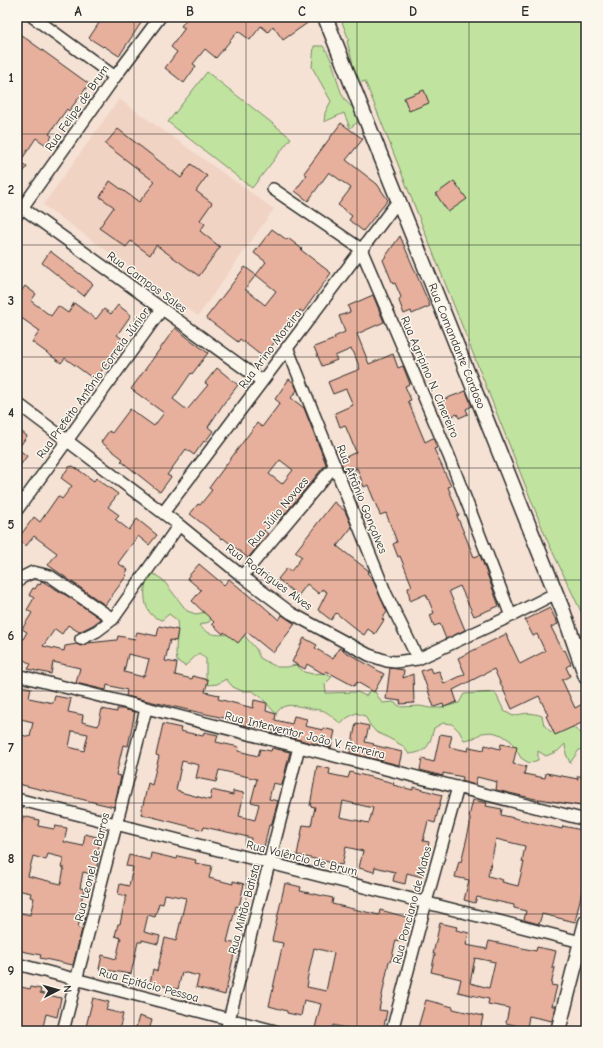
<svg xmlns="http://www.w3.org/2000/svg" width="603" height="1048" font-family="'Comic Neue',sans-serif">
<rect width="100%" height="100%" fill="#f5e2d4"/>
<filter id="ink" filterUnits="userSpaceOnUse"><feTurbulence type="fractalNoise" baseFrequency=".025" numOctaves="2"/><feDisplacementMap in="SourceGraphic" scale="8" xChannelSelector="R" yChannelSelector="G"/><feConvolveMatrix kernelMatrix="1 2 1 2 8 2 1 2 1" color-interpolation-filters="sRGB"/></filter>
<g filter="url(#ink)">
<path fill="#f1d3c3" d="M 119,99 L 274,209 L 198,316 L 43,205 Z"/>
<path fill="#c0e49f" stroke="#768865" d="M 340,17 L 586,17 L 586,622 L 547,540 L 365,81 L 356,84 L 352,60 L 347,41 L 349,40 Z
M 314,46 L 323,46 C 326,50 329,55 331,60 C 338,76 338,101 356,109 L 359,121 L 350,128 L 344,113 L 324,122 L 325,113 L 331,101 L 312,67 Z
M 207,72 L 291,138 L 252,188 L 168,122 Z
M 154,574 L 163,580 L 187,611 L 196,614 L 206,612 L 215,614 L 209,622 L 199,625 C 211,640 227,633 243,634 L 256,649 L 260,658 L 269,663 L 277,667 L 287,667 L 296,665 L 304,672 L 313,674 L 323,673 L 332,677 L 325,684 L 326,693 L 357,692 L 366,696 L 372,687 L 382,703 L 393,702 L 401,707 L 420,706 L 430,708 L 440,708 L 459,703 L 464,694 L 495,692 L 504,711 L 513,716 C 524,713 531,712 542,716 L 544,725 L 551,732 L 570,726 L 586,736 L 586,749 L 579,750 L 570,763 L 566,754 L 565,744 L 558,751 L 546,756 L 538,751 L 538,760 L 529,763 L 521,758 L 511,741 L 502,735 L 492,732 L 482,733 L 474,738 L 464,740 L 459,731 L 452,724 L 443,723 L 434,728 C 429,745 429,752 409,754 L 403,746 L 385,736 L 376,732 L 370,725 L 365,716 L 356,713 L 347,718 L 341,724 C 336,720 331,715 326,712 C 322,709 313,710 308,708 C 296,706 283,701 276,714 L 260,696 L 252,691 L 242,691 L 233,687 L 226,679 L 217,684 L 208,685 L 206,676 L 206,659 L 199,653 L 185,666 L 177,661 C 174,647 179,634 177,620 L 169,614 L 162,620 C 159,619 155,618 153,616 C 143,608 144,591 146,580 Z"/>
<path fill="#e7b09c" stroke="#2b2b2b" fill-rule="evenodd" d="M 103,17 L 145,17 L 119,56 L 104,46 L 103,47 L 89,38 Z
M 188,17 L 316,17 L 283,40 L 273,26 L 268,32 L 261,26 L 250,40 L 238,31 L 216,58 L 205,49 L 193,64 L 196,66 L 184,83 L 165,68 L 177,52 L 171,47 L 185,28 L 181,26 Z
M 17,32 L 89,84 L 69,111 L 67,109 L 49,134 L 52,136 L 46,145 L 36,138 L 20,162 L 27,167 L 17,181 L 17,132 L 21,126 L 17,123 Z
M 424,90 L 429,103 L 409,111 L 404,98 Z
M 341,123 L 363,139 L 346,160 L 377,184 L 388,200 L 363,231 L 349,220 L 352,216 L 338,205 L 351,188 L 329,172 L 308,201 L 295,191 L 307,175 L 304,173 Z
M 118,129 L 181,178 L 191,164 L 207,176 L 196,191 L 212,203 L 200,220 L 205,224 L 200,231 L 220,247 L 199,276 L 156,245 L 150,255 L 131,241 L 126,247 L 99,228 L 114,207 L 100,197 L 110,181 L 139,202 L 155,182 L 105,144 Z
M 454,181 L 467,199 L 448,212 L 436,194 Z
M 272,229 L 287,240 L 288,238 L 302,249 L 301,250 L 331,273 L 303,312 L 300,310 L 263,357 L 240,339 L 238,342 L 206,318 L 245,267 L 256,275 L 245,289 L 265,305 L 276,291 L 256,275 L 266,262 L 254,253 Z
M 400,236 L 430,306 L 412,314 L 411,311 L 404,314 L 399,301 L 401,297 L 395,283 L 393,284 L 383,260 Z
M 50,251 L 93,284 L 84,296 L 42,263 Z
M 25,286 L 36,294 L 31,301 L 51,316 L 58,306 L 68,313 L 74,303 L 96,319 L 104,309 L 111,314 L 118,305 L 131,315 L 117,335 L 124,340 L 95,380 L 65,358 L 61,363 L 32,342 L 40,331 L 17,315 L 17,297 Z
M 373,295 L 384,322 L 357,334 L 369,364 L 393,354 L 398,368 L 403,366 L 410,384 L 405,386 L 411,400 L 408,401 L 425,442 L 433,438 L 437,448 L 434,449 L 451,486 L 448,487 L 459,515 L 457,516 L 474,557 L 480,555 L 499,606 L 474,616 L 460,586 L 449,591 L 465,630 L 446,639 L 440,624 L 434,626 L 430,615 L 434,613 L 426,594 L 410,601 L 408,588 L 412,586 L 400,556 L 398,557 L 393,544 L 397,542 L 386,513 L 380,515 L 368,485 L 364,487 L 357,468 L 345,473 L 340,460 L 356,452 L 345,425 L 340,427 L 335,413 L 353,405 L 346,389 L 333,394 L 328,382 L 360,369 L 354,353 L 351,349 L 335,356 L 337,360 L 322,366 L 314,347 L 335,339 L 334,337 L 345,332 L 339,316 L 350,312 L 348,306 Z
M 175,328 L 208,353 L 192,374 L 191,373 L 173,399 L 187,410 L 208,385 L 205,383 L 217,368 L 238,385 L 224,403 L 208,427 L 213,431 L 205,442 L 204,441 L 194,455 L 186,449 L 167,475 L 171,477 L 160,492 L 121,461 L 123,459 L 101,442 L 109,431 L 112,433 L 130,409 L 154,426 L 164,413 L 131,389 Z
M 289,379 L 294,383 L 297,390 L 291,398 L 304,408 L 326,464 L 280,520 L 276,516 L 264,531 L 268,534 L 248,558 L 223,538 L 222,539 L 190,514 L 198,504 L 200,505 L 212,490 L 209,488 L 257,423 L 262,427 L 280,403 L 275,399 ZM 280,460 L 293,470 L 282,484 L 269,474 Z
M 466,391 L 472,406 L 466,409 L 468,414 L 459,418 L 457,414 L 449,417 L 442,400 Z
M 17,428 L 27,436 L 18,449 L 27,456 L 17,470 Z
M 73,466 L 94,481 L 96,478 L 118,494 L 108,507 L 119,515 L 115,519 L 129,530 L 137,519 L 157,535 L 149,545 L 138,536 L 118,563 L 128,570 L 125,574 L 127,575 L 105,605 L 48,565 L 57,553 L 34,536 L 26,546 L 17,540 L 34,517 L 40,522 L 58,496 L 62,499 L 72,486 L 61,478 L 69,467 Z
M 334,502 L 345,511 L 352,527 L 337,546 L 369,571 L 367,573 L 372,578 L 387,612 L 382,619 L 384,620 L 375,634 L 368,629 L 364,635 L 358,631 L 336,613 L 331,620 L 318,610 L 327,592 L 322,589 L 319,594 L 307,584 L 298,596 L 278,579 L 287,568 L 291,571 L 302,557 L 295,552 Z
M 199,564 L 224,585 L 229,579 L 253,599 L 254,598 L 279,620 L 282,615 L 295,624 L 273,653 L 247,632 L 238,643 L 224,632 L 223,634 L 212,624 L 214,622 L 192,601 L 201,590 L 187,578 Z
M 42,581 L 69,597 L 101,619 L 93,625 L 79,632 L 68,625 L 62,634 L 55,629 L 43,646 L 64,651 L 65,646 L 77,644 L 81,646 L 88,643 L 117,640 L 118,636 L 135,639 L 137,632 L 157,636 L 159,626 L 178,630 L 176,641 L 170,640 L 165,661 L 177,663 L 175,675 L 192,679 L 193,676 L 208,680 L 205,692 L 219,695 L 218,699 L 253,708 L 254,700 L 267,703 L 266,711 L 276,714 L 275,720 L 292,724 L 294,716 L 307,719 L 305,726 L 323,730 L 323,728 L 335,731 L 331,748 L 289,737 L 289,736 L 275,733 L 275,731 L 232,723 L 233,720 L 126,696 L 127,690 L 107,685 L 106,690 L 76,683 L 80,668 L 53,662 L 51,674 L 28,669 L 31,664 L 17,656 L 17,650 L 27,632 L 22,629 L 32,613 L 27,610 L 34,598 L 29,595 L 33,588 L 35,589 L 38,584 L 40,585 ZM 128,654 L 149,659 L 145,675 L 143,675 L 143,677 L 124,672 Z
M 550,608 L 558,624 L 551,627 L 563,651 L 565,650 L 571,664 L 566,667 L 570,676 L 562,680 L 575,708 L 586,702 L 586,721 L 555,735 L 546,716 L 548,715 L 539,696 L 512,709 L 494,669 L 453,690 L 457,702 L 444,707 L 443,704 L 434,707 L 421,671 L 430,668 L 432,673 L 439,671 L 444,684 L 465,674 L 458,658 L 506,634 L 520,664 L 545,651 L 537,634 L 533,636 L 525,620 Z
M 304,638 L 317,645 L 315,648 L 333,659 L 339,648 L 384,674 L 374,692 L 357,682 L 354,686 L 326,671 L 324,674 L 307,664 L 305,669 L 292,662 Z
M 390,668 L 404,670 L 403,678 L 413,674 L 414,703 L 400,704 L 401,701 L 386,699 Z
M 17,685 L 31,688 L 29,698 L 53,703 L 55,696 L 71,699 L 68,712 L 83,715 L 82,722 L 98,726 L 102,709 L 117,712 L 117,709 L 123,709 L 135,712 L 128,746 L 123,745 L 116,775 L 121,776 L 114,807 L 18,784 L 19,779 L 17,778 L 17,734 L 30,737 L 33,722 L 17,718 ZM 72,731 L 88,734 L 84,751 L 69,747 Z
M 356,723 L 369,726 L 365,742 L 374,744 L 373,745 L 402,752 L 399,765 L 350,753 Z
M 163,724 L 181,728 L 180,731 L 203,736 L 204,732 L 218,735 L 216,742 L 239,747 L 238,751 L 258,756 L 260,749 L 271,751 L 272,748 L 290,752 L 282,785 L 273,783 L 269,799 L 278,801 L 271,826 L 269,825 L 264,847 L 250,844 L 251,838 L 236,834 L 204,827 L 203,830 L 141,814 L 148,783 L 152,785 L 159,756 L 156,755 ZM 182,761 L 199,765 L 196,778 L 216,782 L 219,770 L 257,779 L 251,802 L 259,804 L 255,820 L 239,816 L 244,793 L 233,791 L 233,795 L 212,790 L 210,800 L 180,792 L 180,791 L 176,790 Z
M 440,734 L 452,736 L 449,747 L 468,751 L 469,747 L 484,750 L 485,745 L 500,749 L 501,744 L 517,747 L 513,764 L 526,766 L 524,774 L 545,778 L 546,773 L 578,779 L 577,776 L 586,776 L 586,807 L 540,799 L 540,800 L 496,790 L 497,782 L 477,777 L 475,785 L 462,781 L 463,777 L 443,773 L 443,776 L 420,770 L 422,759 L 434,762 Z
M 317,766 L 330,769 L 329,774 L 348,778 L 350,772 L 394,783 L 393,785 L 413,790 L 413,787 L 442,795 L 435,823 L 428,821 L 423,841 L 429,842 L 422,877 L 407,873 L 405,884 L 393,881 L 395,872 L 375,867 L 374,872 L 359,868 L 363,851 L 346,847 L 342,865 L 297,855 L 303,825 L 311,826 L 315,807 L 310,806 ZM 343,801 L 373,808 L 369,823 L 340,817 Z
M 473,800 L 487,803 L 486,806 L 502,809 L 501,815 L 562,829 L 563,826 L 586,831 L 586,873 L 575,922 L 542,914 L 539,924 L 524,920 L 526,911 L 514,908 L 514,905 L 477,897 L 475,903 L 464,900 L 469,880 L 455,877 L 459,861 L 461,862 L 470,825 L 470,817 L 469,817 ZM 496,839 L 525,846 L 522,862 L 524,862 L 518,886 L 502,882 L 503,880 L 488,876 Z
M 23,816 L 39,820 L 38,826 L 54,829 L 55,826 L 67,828 L 64,842 L 83,846 L 85,834 L 101,838 L 98,851 L 100,852 L 95,875 L 83,872 L 80,888 L 84,889 L 80,907 L 82,908 L 78,928 L 82,929 L 73,965 L 40,958 L 41,955 L 17,950 L 17,912 L 30,915 L 34,898 L 30,897 L 31,893 L 17,890 L 17,836 L 19,836 ZM 48,854 L 64,858 L 61,867 L 64,868 L 61,884 L 28,876 L 33,856 L 46,860 Z
M 151,853 L 177,859 L 178,856 L 196,860 L 195,863 L 212,866 L 209,878 L 233,884 L 233,881 L 244,884 L 239,907 L 236,906 L 227,942 L 238,944 L 236,954 L 234,954 L 225,995 L 196,987 L 199,976 L 182,972 L 178,989 L 150,983 L 153,969 L 157,971 L 165,938 L 176,941 L 186,898 L 165,894 L 163,904 L 159,903 L 155,917 L 148,915 L 144,932 L 160,936 L 158,944 L 142,940 L 142,942 L 138,942 L 131,974 L 99,969 L 102,955 L 116,959 L 121,938 L 115,936 L 118,924 L 120,924 L 126,896 L 118,894 L 120,884 L 129,886 L 133,867 L 126,866 L 129,855 L 150,860 Z
M 285,883 L 301,887 L 300,891 L 333,898 L 332,904 L 379,915 L 380,910 L 410,918 L 403,942 L 396,940 L 391,961 L 389,961 L 379,1010 L 387,1011 L 383,1031 L 349,1031 L 349,1029 L 333,1025 L 331,1031 L 315,1028 L 321,1004 L 304,1000 L 301,1016 L 287,1013 L 287,1011 L 269,1006 L 283,943 L 272,941 ZM 314,948 L 334,953 L 326,991 L 307,987 L 308,981 L 307,980 Z
M 440,923 L 457,927 L 456,930 L 469,933 L 466,945 L 487,949 L 489,941 L 536,951 L 537,947 L 556,951 L 552,968 L 555,968 L 551,985 L 557,986 L 552,1006 L 555,1006 L 552,1021 L 529,1016 L 527,1028 L 506,1023 L 509,1008 L 488,1004 L 489,999 L 458,992 L 461,979 L 431,972 L 435,954 L 433,954 ZM 475,958 L 495,962 L 489,988 L 470,983 Z
M 17,986 L 30,989 L 31,987 L 41,989 L 40,993 L 61,998 L 57,1017 L 46,1014 L 42,1031 L 17,1031 Z
M 93,998 L 109,1002 L 106,1010 L 123,1014 L 119,1031 L 85,1031 Z
M 426,1000 L 453,1007 L 453,1009 L 483,1016 L 480,1031 L 417,1031 Z
M 139,1016 L 152,1020 L 149,1031 L 135,1031 Z"/>
<g fill="none" stroke-linecap="round" stroke-linejoin="round">
<g stroke="#2b2b2b" stroke-width="14">
<path id="minor" d="M 33,17 L 115,77
M 273,189 L 361,249 L 449,456 L 511,616
M 17,204 L 262,381
M 17,215 L 115,77 L 160,17
M 287,347 L 386,594 L 418,659
M 17,403 L 179,525 L 242,576 L 291,613 L 369,655 L 387,661 L 395,662 L 418,659 L 511,616 L 556,593
M 17,510 L 162,309
M 163,513 L 398,201
M 242,576 L 335,465
M 17,583 L 21,578 L 33,572 L 50,576 L 113,619
M 81,639 L 97,631 L 113,619 L 179,525
M 17,675 L 586,820
M 17,799 L 581,942
M 17,964 L 275,1031
M 63,1031 L 146,709
M 226,1031 L 299,747
M 392,1031 L 426,902 L 458,787"/>
</g>
<g stroke="#2b2b2b" stroke-width="17">
<path id="tertiary" d="M 325,17 L 563,611 L 586,677
M 558,1031 L 586,922"/>
</g>
<use href="#minor" stroke="#fbf7ec" stroke-width="11"/>
<use href="#tertiary" stroke="#fbf7ec" stroke-width="14"/>
</g>
</g>
<path fill="none" stroke="#2b2b2b" stroke-width="1" stroke-opacity="0.55" d="M 134,17 L 134,1031M 246,17 L 246,1031M 357,17 L 357,1031M 469,17 L 469,1031M 17,134 L 586,134M 17,245 L 586,245M 17,357 L 586,357M 17,468 L 586,468M 17,580 L 586,580M 17,691 L 586,691M 17,803 L 586,803M 17,914 L 586,914"/>
<g text-anchor="middle" stroke-width="3" stroke-linejoin="round" paint-order="stroke">
<g font-size="12" fill="#2b2b2b" stroke="#fbf7ec">
<text transform="translate(77 108) rotate(-55)" y="4">Rua Felipe de Brum</text>
<text transform="translate(147 282) rotate(36)" y="4">Rua Campos Sales</text>
<text transform="translate(457 346) rotate(68)" y="4">Rua Comandante Cardoso</text>
<text transform="translate(270 349) rotate(-53)" y="4">Rua Arino Moreira</text>
<text transform="translate(430 377) rotate(67)" y="4">Rua Agripino N. Cinereiro</text>
<text transform="translate(93 383) rotate(-54)" y="4">Rua Prefeito Antônio Correia Júnior</text>
<text transform="translate(362 499) rotate(68)" y="4">Rua Afrânio Gonçalves</text>
<text transform="translate(278 512) rotate(-50)" y="4">Rua Júlio Novaes</text>
<text transform="translate(269 577) rotate(36)" y="4">Rua Rodrigues Alves</text>
<text transform="translate(305 735) rotate(14)" y="4">Rua Interventor João V. Ferreira</text>
<text transform="translate(302 858) rotate(14)" y="4">Rua Valêncio de Brum</text>
<text transform="translate(92 867) rotate(-76)" y="4">Rua Leonel de Barros</text>
<text transform="translate(412 905) rotate(-75)" y="4">Rua Ponciano de Matos</text>
<text transform="translate(244 909) rotate(-75)" y="4">Rua Miltão Batista</text>
<text transform="translate(149 985) rotate(15)" y="4">Rua Epitácio Pessoa</text>
</g>
</g>
<rect width="603" height="1048" fill="none" stroke="#fbf7ec" stroke-width="44"/>
<g transform="translate(58 990) rotate(84)" stroke="#fbf7ec" stroke-width="3" paint-order="stroke">
<path d="M0-3L7 15L0 10L-7 15Z" fill="#2b2b2b"/>
<text y="-6" font-size="11" font-weight="bold" text-anchor="middle" fill="#2b2b2b">N</text>
</g>
<rect x="22" y="22" width="559" height="1004" fill="none" stroke="#2b2b2b" stroke-width="1.5"/>
<g font-size="13" text-anchor="middle" font-weight="bold" fill="#2b2b2b">
<text x="78" y="16">A</text>
<text x="190" y="16">B</text>
<text x="302" y="16">C</text>
<text x="413" y="16">D</text>
<text x="525" y="16">E</text>
<text x="11" y="82">1</text>
<text x="11" y="194">2</text>
<text x="11" y="305">3</text>
<text x="11" y="417">4</text>
<text x="11" y="529">5</text>
<text x="11" y="640">6</text>
<text x="11" y="752">7</text>
<text x="11" y="863">8</text>
<text x="11" y="975">9</text>
</g>
</svg>
